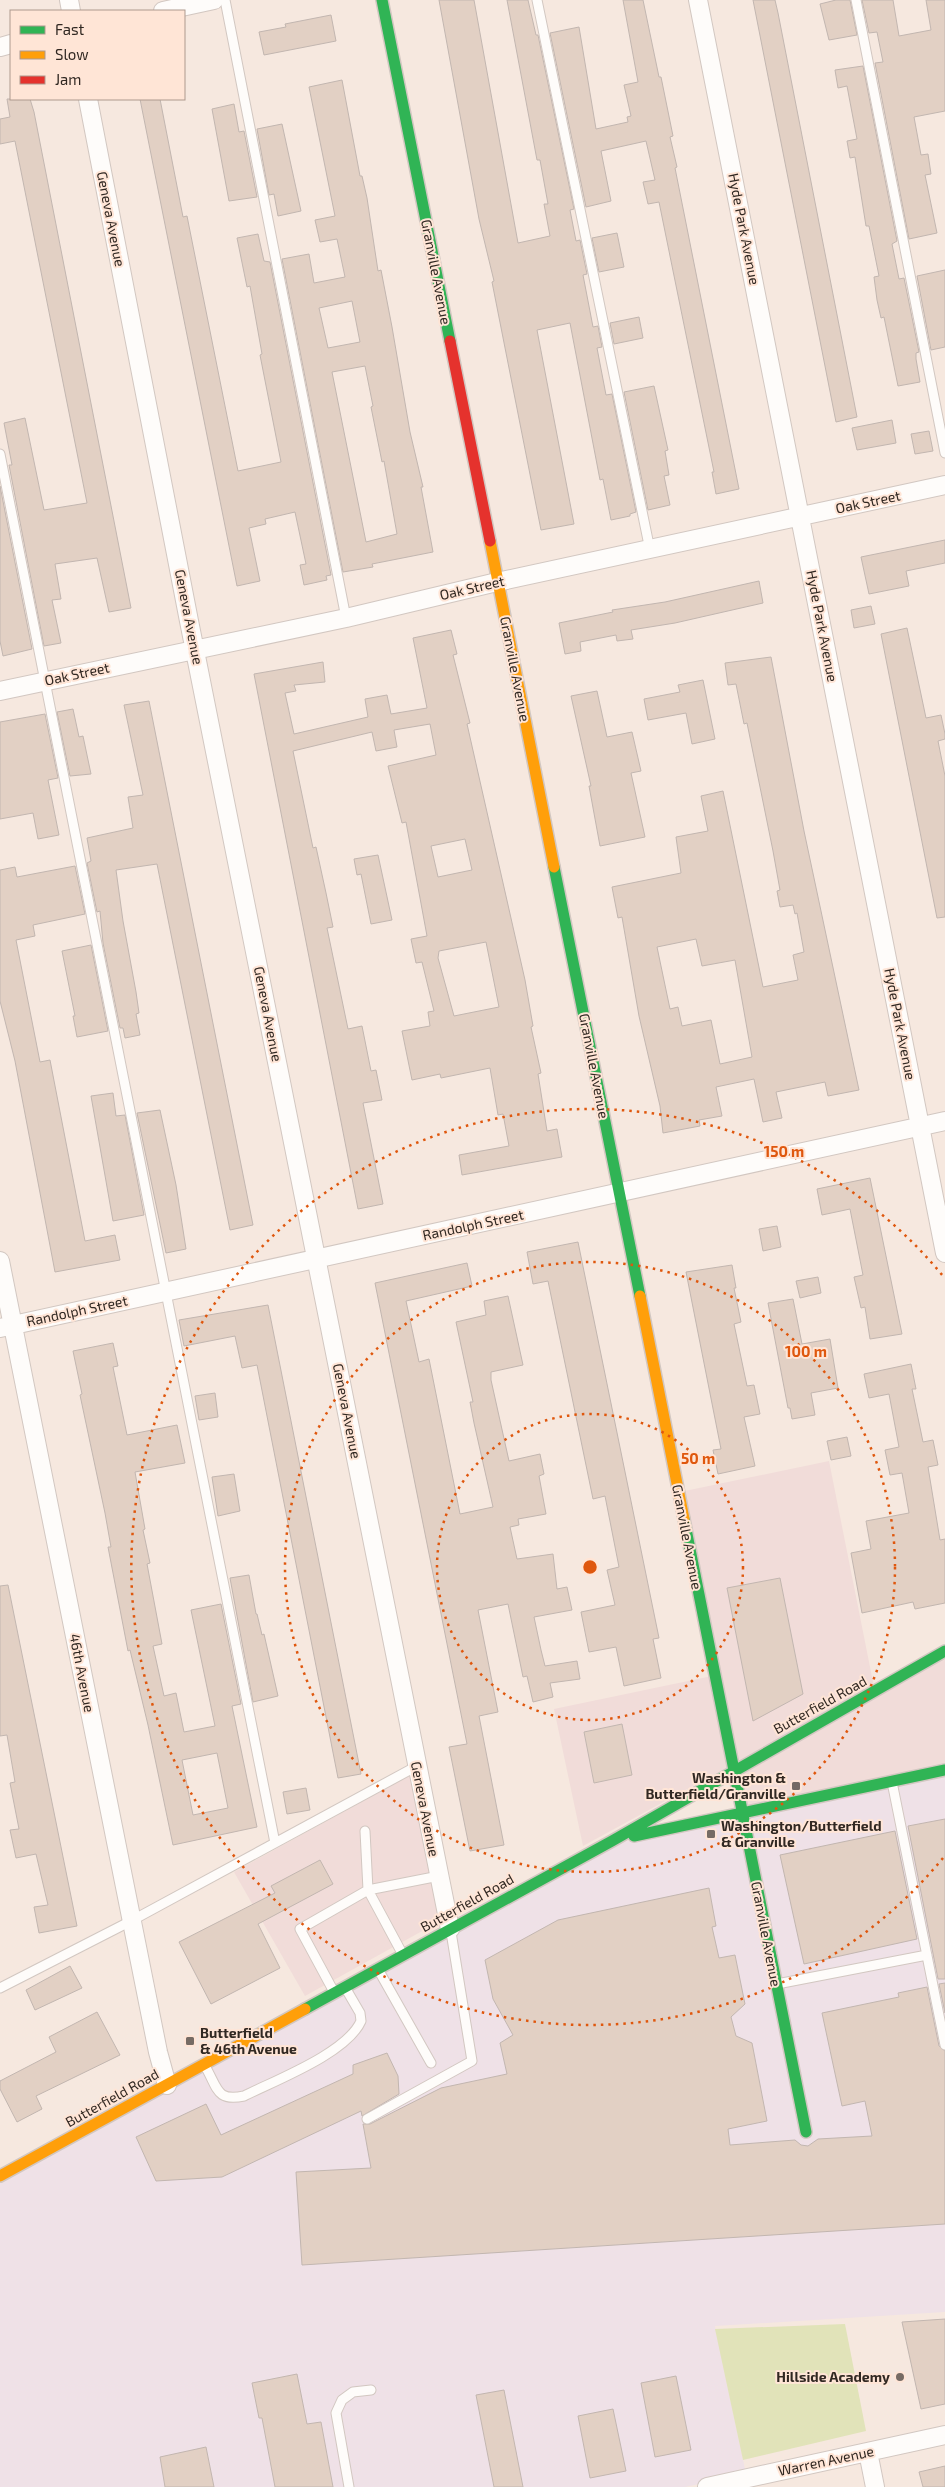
<svg xmlns="http://www.w3.org/2000/svg" width="945" height="2487" font-family="'Exo 2',sans-serif">
<rect width="100%" height="100%" fill="#f6e8df"/>
<path fill="#f1dcd9" d="M 829,1461 L 874,1687 L 583,1846 L 554,1709 L 712,1676 L 675,1493 Z
M 945,1658 L 945,1766 L 746,1808 L 738,1772 Z
M 414,1773 L 442,1920 L 305,1996 L 234,1872 Z"/>
<path fill="#efe1e7" d="M 945,1774 L 945,2312 L 715,2326 L 746,2474 L 685,2487 L 0,2487 L 0,2178 L 613,1844 Z"/>
<path fill="#e1e3b9" d="M 845,2324 L 866,2431 L 743,2460 L 715,2329 Z"/>
<path fill="#e2d0c4" stroke="#c2b6b0" fill-rule="evenodd" d="M 439,0 L 474,0 L 518,243 L 550,236 L 544,204 L 548,204 L 540,160 L 537,160 L 507,0 L 528,0 L 536,35 L 538,35 L 574,209 L 570,210 L 576,241 L 580,240 L 587,274 L 583,275 L 593,327 L 598,326 L 602,347 L 597,348 L 606,395 L 612,394 L 636,512 L 630,514 L 630,516 L 611,520 L 603,479 L 600,480 L 570,323 L 537,330 L 574,524 L 541,530 L 492,282 L 494,281 L 479,219 Z
M 623,0 L 643,0 L 659,77 L 661,77 L 673,136 L 670,137 L 677,167 L 675,168 L 739,489 L 716,494 L 712,472 L 714,472 L 659,202 L 648,204 L 643,182 L 655,180 L 646,141 L 601,151 L 611,201 L 586,207 L 550,33 L 579,27 L 596,129 L 628,122 L 627,117 L 631,116 L 624,85 L 638,82 Z
M 753,0 L 775,0 L 778,13 L 857,417 L 836,422 Z
M 836,0 L 850,0 L 857,35 L 829,40 L 820,4 Z
M 862,0 L 893,0 L 899,36 L 931,30 L 926,0 L 945,0 L 945,111 L 914,117 L 921,155 L 928,154 L 931,174 L 925,175 L 937,233 L 909,239 L 875,63 L 883,62 L 877,32 L 869,33 Z
M 331,15 L 336,41 L 264,55 L 259,32 L 286,27 L 285,24 Z
M 863,66 L 897,241 L 892,244 L 899,279 L 904,278 L 919,352 L 916,353 L 916,359 L 920,382 L 898,386 L 884,317 L 881,318 L 877,300 L 874,277 L 879,276 L 869,226 L 866,226 L 855,157 L 850,158 L 847,141 L 857,139 L 847,86 L 838,88 L 835,70 Z
M 342,80 L 360,176 L 362,176 L 367,198 L 378,271 L 381,270 L 392,327 L 410,432 L 423,487 L 421,487 L 433,552 L 372,564 L 373,567 L 343,572 L 282,259 L 309,254 L 314,283 L 345,277 L 337,239 L 320,242 L 315,220 L 335,216 L 309,87 ZM 352,301 L 360,342 L 328,348 L 319,308 ZM 365,366 L 373,406 L 371,407 L 382,462 L 384,461 L 397,534 L 366,542 L 332,372 Z
M 7,99 L 30,99 L 34,112 L 131,608 L 109,612 L 97,558 L 55,564 L 61,599 L 52,600 L 61,643 L 44,646 L 9,465 L 12,465 L 4,423 L 25,418 L 44,510 L 87,503 L 15,141 L 0,144 L 0,119 L 10,117 Z
M 140,99 L 160,99 L 183,217 L 187,216 L 238,471 L 281,462 L 260,355 L 262,354 L 250,286 L 247,287 L 237,238 L 258,234 L 264,261 L 270,262 L 331,575 L 326,576 L 327,580 L 304,585 L 300,565 L 306,564 L 295,512 L 265,519 L 266,524 L 249,528 L 260,581 L 237,586 Z
M 234,104 L 239,132 L 244,131 L 257,197 L 229,201 L 212,109 Z
M 282,124 L 301,211 L 278,216 L 274,194 L 269,195 L 257,129 Z
M 617,233 L 624,267 L 599,272 L 592,238 Z
M 945,270 L 945,347 L 931,350 L 917,276 Z
M 639,317 L 643,338 L 614,344 L 610,323 Z
M 654,386 L 668,450 L 665,451 L 669,475 L 664,476 L 670,505 L 648,510 L 624,392 Z
M 892,420 L 896,443 L 857,450 L 852,428 Z
M 929,431 L 933,451 L 915,454 L 911,434 Z
M 0,486 L 32,649 L 3,656 L 0,641 Z
M 945,540 L 945,563 L 906,571 L 909,586 L 869,594 L 861,557 Z
M 759,581 L 763,603 L 675,623 L 631,630 L 633,639 L 617,641 L 616,635 L 580,642 L 581,651 L 565,654 L 559,623 L 613,612 L 612,610 L 665,602 Z
M 871,606 L 875,624 L 854,628 L 851,610 Z
M 907,628 L 926,718 L 941,715 L 945,734 L 945,739 L 938,741 L 945,776 L 945,917 L 937,918 L 881,634 Z
M 451,630 L 457,654 L 453,655 L 470,723 L 467,724 L 525,980 L 533,1026 L 531,1027 L 541,1073 L 538,1074 L 547,1131 L 557,1129 L 562,1157 L 462,1175 L 459,1155 L 509,1146 L 503,1114 L 498,1115 L 490,1068 L 441,1078 L 440,1074 L 412,1080 L 402,1031 L 430,1026 L 428,1012 L 434,1011 L 422,962 L 416,963 L 411,939 L 427,936 L 406,822 L 402,823 L 388,766 L 436,755 L 430,724 L 394,730 L 397,747 L 376,751 L 372,732 L 293,751 L 313,848 L 316,847 L 326,893 L 333,927 L 327,928 L 348,1029 L 362,1026 L 371,1071 L 376,1070 L 382,1100 L 363,1103 L 383,1204 L 358,1209 L 254,674 L 323,662 L 325,682 L 294,685 L 296,691 L 285,693 L 294,734 L 368,717 L 365,699 L 387,695 L 391,714 L 427,708 L 413,638 ZM 465,839 L 472,870 L 438,877 L 431,846 ZM 486,942 L 499,1007 L 454,1016 L 438,958 L 439,951 Z
M 771,657 L 804,831 L 859,1090 L 828,1096 L 825,1082 L 776,1092 L 782,1118 L 763,1122 L 754,1079 L 716,1087 L 722,1116 L 699,1120 L 700,1126 L 663,1133 L 660,1106 L 639,1016 L 622,917 L 618,918 L 612,887 L 681,873 L 676,837 L 708,831 L 701,796 L 723,791 L 763,987 L 798,980 L 793,955 L 804,952 L 797,913 L 795,914 L 793,905 L 780,907 L 777,891 L 780,890 L 773,851 L 747,723 L 744,724 L 736,684 L 728,685 L 725,663 ZM 696,939 L 702,966 L 735,960 L 752,1057 L 720,1064 L 711,1020 L 682,1026 L 678,1007 L 670,1009 L 657,947 Z
M 703,680 L 715,739 L 692,744 L 686,713 L 648,720 L 644,699 L 680,692 L 678,685 Z
M 597,691 L 607,737 L 632,732 L 641,771 L 631,773 L 645,837 L 600,846 L 589,786 L 591,786 L 571,696 Z
M 149,701 L 253,1225 L 230,1230 L 157,864 L 116,870 L 123,921 L 136,992 L 139,1013 L 136,1014 L 140,1035 L 125,1038 L 123,1028 L 120,1028 L 103,943 L 100,911 L 97,912 L 87,863 L 91,861 L 87,838 L 133,828 L 128,797 L 143,795 L 124,705 Z
M 73,709 L 79,737 L 83,736 L 91,774 L 70,776 L 57,712 Z
M 45,714 L 58,778 L 48,780 L 59,835 L 38,839 L 33,813 L 0,819 L 0,722 Z
M 378,855 L 392,920 L 371,924 L 361,874 L 357,875 L 354,859 Z
M 75,866 L 85,914 L 33,925 L 35,936 L 16,940 L 40,1062 L 50,1060 L 85,1241 L 115,1235 L 120,1260 L 55,1272 L 15,1061 L 0,1001 L 0,870 L 15,867 L 17,877 Z
M 91,945 L 108,1031 L 77,1037 L 73,1016 L 75,1016 L 62,951 Z
M 113,1093 L 116,1116 L 125,1115 L 144,1215 L 113,1221 L 91,1096 Z
M 160,1110 L 176,1185 L 186,1249 L 166,1253 L 137,1113 Z
M 870,1178 L 902,1334 L 870,1339 L 865,1307 L 861,1308 L 854,1277 L 863,1275 L 850,1209 L 822,1215 L 817,1189 Z
M 777,1226 L 781,1247 L 763,1251 L 759,1229 Z
M 578,1242 L 659,1638 L 653,1639 L 661,1678 L 624,1686 L 616,1647 L 589,1652 L 581,1612 L 615,1605 L 607,1570 L 619,1567 L 605,1496 L 593,1499 L 548,1281 L 533,1284 L 527,1252 Z
M 467,1263 L 472,1286 L 406,1301 L 419,1362 L 429,1359 L 460,1514 L 493,1507 L 474,1423 L 470,1402 L 473,1402 L 456,1322 L 486,1315 L 484,1301 L 508,1296 L 523,1365 L 491,1372 L 491,1380 L 509,1461 L 540,1454 L 544,1474 L 539,1476 L 546,1514 L 518,1519 L 519,1525 L 510,1527 L 517,1559 L 553,1554 L 557,1589 L 567,1587 L 572,1610 L 534,1617 L 541,1650 L 545,1666 L 577,1661 L 580,1679 L 550,1683 L 553,1697 L 533,1702 L 527,1676 L 523,1677 L 508,1604 L 478,1610 L 498,1712 L 479,1716 L 504,1845 L 470,1851 L 449,1747 L 467,1744 L 375,1283 Z
M 732,1265 L 736,1288 L 734,1288 L 741,1322 L 734,1324 L 747,1386 L 754,1385 L 760,1414 L 744,1417 L 755,1466 L 718,1474 L 713,1450 L 721,1449 L 686,1272 Z
M 818,1277 L 821,1293 L 800,1298 L 796,1281 Z
M 793,1299 L 802,1344 L 830,1339 L 838,1388 L 811,1393 L 815,1415 L 792,1419 L 790,1408 L 788,1408 L 768,1303 Z
M 268,1305 L 361,1774 L 338,1778 L 257,1365 L 242,1368 L 235,1336 L 184,1346 L 179,1320 Z
M 113,1343 L 118,1366 L 113,1367 L 127,1435 L 177,1425 L 185,1463 L 135,1472 L 145,1529 L 143,1530 L 150,1563 L 147,1564 L 162,1644 L 153,1646 L 164,1696 L 176,1693 L 184,1732 L 215,1726 L 191,1610 L 221,1604 L 241,1704 L 232,1706 L 257,1827 L 173,1845 L 148,1725 L 130,1650 L 128,1651 L 108,1547 L 111,1547 L 105,1513 L 80,1395 L 82,1394 L 73,1351 ZM 217,1753 L 228,1808 L 193,1815 L 182,1760 Z
M 911,1364 L 916,1389 L 912,1389 L 923,1442 L 933,1440 L 938,1465 L 928,1467 L 940,1540 L 945,1539 L 945,1603 L 915,1609 L 913,1602 L 862,1613 L 851,1553 L 871,1549 L 866,1521 L 909,1513 L 902,1473 L 890,1475 L 885,1450 L 899,1447 L 889,1394 L 869,1398 L 864,1374 Z
M 215,1393 L 218,1417 L 199,1420 L 195,1396 Z
M 847,1437 L 851,1456 L 831,1460 L 827,1441 Z
M 234,1474 L 240,1511 L 218,1516 L 212,1477 Z
M 249,1575 L 256,1614 L 257,1614 L 262,1635 L 264,1634 L 278,1696 L 253,1702 L 230,1578 Z
M 780,1578 L 803,1694 L 753,1721 L 727,1588 Z
M 8,1585 L 77,1926 L 39,1933 L 34,1907 L 48,1905 L 36,1854 L 16,1858 L 10,1830 L 19,1829 L 10,1783 L 15,1782 L 7,1735 L 0,1736 L 0,1586 Z
M 622,1724 L 632,1775 L 594,1783 L 584,1732 Z
M 306,1788 L 310,1810 L 287,1814 L 283,1792 Z
M 945,1819 L 945,1979 L 938,1979 L 908,1826 Z
M 895,1831 L 917,1939 L 804,1964 L 780,1855 Z
M 320,1860 L 333,1884 L 258,1924 L 280,1968 L 211,2004 L 179,1942 L 275,1893 L 271,1886 Z
M 709,1888 L 716,1926 L 712,1927 L 719,1958 L 735,1955 L 745,2004 L 731,2017 L 736,2036 L 752,2043 L 767,2121 L 728,2129 L 730,2145 L 795,2140 L 801,2145 L 808,2146 L 818,2139 L 872,2136 L 865,2101 L 842,2106 L 822,2013 L 899,1997 L 898,1993 L 927,1987 L 939,2046 L 945,2051 L 945,2224 L 302,2265 L 296,2172 L 371,2168 L 363,2124 L 370,2124 L 441,2088 L 507,2074 L 500,2043 L 513,2035 L 493,1999 L 485,1960 L 558,1920 Z
M 70,1966 L 82,1988 L 35,2010 L 26,1990 Z
M 945,1983 L 945,2013 L 939,1984 Z
M 97,2012 L 120,2055 L 36,2096 L 42,2109 L 17,2122 L 0,2089 L 0,2081 L 56,2052 L 49,2037 Z
M 387,2053 L 398,2076 L 399,2094 L 362,2116 L 361,2111 L 222,2177 L 156,2181 L 136,2137 L 206,2104 L 221,2135 L 353,2074 L 353,2065 Z
M 945,2319 L 945,2404 L 921,2409 L 902,2322 Z
M 297,2374 L 307,2424 L 321,2422 L 333,2487 L 275,2487 L 262,2418 L 259,2418 L 252,2383 Z
M 676,2376 L 691,2450 L 655,2457 L 641,2383 Z
M 504,2390 L 523,2487 L 494,2487 L 476,2395 Z
M 613,2409 L 626,2471 L 590,2478 L 578,2416 Z
M 206,2447 L 214,2487 L 165,2487 L 160,2457 Z
M 945,2466 L 945,2487 L 923,2487 L 919,2472 Z"/>
<g fill="none" stroke-linecap="round" stroke-linejoin="round">
<g stroke="#d2c7c1" stroke-width="11">
<path id="lane" d="M 225,0 L 346,618
M 537,0 L 650,550
M 856,0 L 945,453
M 0,454 L 275,1843
M 892,1782 L 945,2045
M 365,1831 L 368,1890 L 403,1955
M 379,1971 L 431,2063
M 777,1984 L 927,1955
M 0,1988 L 131,1921 L 417,1766
M 334,1992 L 300,1929 L 368,1890 L 439,1876
M 205,2066 C 218,2088 216,2102 244,2096 C 276,2080 347,2053 361,2021 L 360,2013 L 346,1989
M 367,2119 L 472,2061 L 451,1932
M 349,2487 L 336,2413 L 342,2400 L 353,2392 L 371,2390"/>
</g>
<g stroke="#d2c7c1" stroke-width="20">
<path id="street" d="M 69,0 L 71,11
M 698,0 L 945,1253
M 163,11 L 214,0
M 0,47 L 11,44
M 88,99 L 189,621 L 450,1929
M 0,691 L 346,618 L 497,582 L 945,485
M 0,1261 L 158,2052 L 167,2085
M 0,1328 L 945,1121
M 868,2452 L 875,2487
M 707,2487 L 945,2435"/>
</g>
<g stroke="#d2c7c1" stroke-width="14">
<path id="fast" d="M 382,0 L 450,341
M 554,867 L 640,1296
M 684,1519 L 806,2132
M 634,1836 L 945,1770
M 305,2009 L 612,1841 L 945,1651"/>
</g>
<g stroke="#d2c7c1" stroke-width="14">
<path id="slow" d="M 490,541 L 554,867
M 640,1296 L 684,1519
M 0,2176 L 305,2009"/>
</g>
<g stroke="#d2c7c1" stroke-width="14">
<path id="jam" d="M 450,341 L 490,541"/>
</g>
<use href="#lane" stroke="#fefcfa" stroke-width="9"/>
<use href="#street" stroke="#fefcfa" stroke-width="18"/>
<use href="#fast" stroke="#30b455" stroke-width="11"/>
<use href="#slow" stroke="#ff9f0a" stroke-width="11"/>
<use href="#jam" stroke="#e5322d" stroke-width="11"/>
</g>
<g fill="none" stroke="#df570d" stroke-width="2.5" stroke-dasharray="2.5 5">
<circle cx="590" cy="1567" r="153"/>
<circle cx="590" cy="1567" r="305"/>
<path d="M943 1858A458 458 0 1 1 943 1276"/>
</g>
<g fill="#766b64" stroke="#ffe5d6" stroke-width="2">
<rect x="791" y="1781" width="10" height="10" rx="2.5"/>
<rect x="706" y="1829" width="10" height="10" rx="2.5"/>
<rect x="185" y="2036" width="10" height="10" rx="2.5"/>
<circle cx="900" cy="2377" r="5"/>
</g>
<g text-anchor="middle" stroke-width="4" stroke-linejoin="round" paint-order="stroke">
<g font-size="14" fill="#312822" stroke="#ffe5d6">
<text transform="translate(111 219) rotate(79)" y="5">Geneva Avenue</text>
<text transform="translate(744 229) rotate(79)" y="5">Hyde Park Avenue</text>
<text transform="translate(436 272) rotate(79)" y="5">Granville Avenue</text>
<text transform="translate(868 502) rotate(-12)" y="5">Oak Street</text>
<text transform="translate(472 588) rotate(-13)" y="5">Oak Street</text>
<text transform="translate(189 617) rotate(79)" y="5">Geneva Avenue</text>
<text transform="translate(822 626) rotate(79)" y="5">Hyde Park Avenue</text>
<text transform="translate(515 669) rotate(79)" y="5">Granville Avenue</text>
<text transform="translate(77 674) rotate(-12)" y="5">Oak Street</text>
<text transform="translate(268 1014) rotate(79)" y="5">Geneva Avenue</text>
<text transform="translate(900 1024) rotate(79)" y="5">Hyde Park Avenue</text>
<text transform="translate(594 1066) rotate(79)" y="5">Granville Avenue</text>
<text transform="translate(473 1225) rotate(-12)" y="5">Randolph Street</text>
<text transform="translate(77 1311) rotate(-12)" y="5">Randolph Street</text>
<text transform="translate(347 1411) rotate(79)" y="5">Geneva Avenue</text>
<text transform="translate(687 1537) rotate(79)" y="5">Granville Avenue</text>
<text transform="translate(82 1673) rotate(79)" y="5">46th Avenue</text>
<text transform="translate(820 1705) rotate(-29)" y="5">Butterfield Road</text>
<text transform="translate(425 1809) rotate(79)" y="5">Geneva Avenue</text>
<text transform="translate(467 1903) rotate(-29)" y="5">Butterfield Road</text>
<text transform="translate(766 1934) rotate(79)" y="5">Granville Avenue</text>
<text transform="translate(112 2098) rotate(-29)" y="5">Butterfield Road</text>
<text transform="translate(826 2461) rotate(-12)" y="5">Warren Avenue</text>
</g>
<g font-size="14" font-weight="bold" fill="#312822" stroke="#ffe5d6" text-anchor="end">
<text x="786" y="1783">Washington &amp;<tspan x="786" dy="16">Butterfield/Granville</tspan></text>
<text x="721" y="1831" text-anchor="start">Washington/Butterfield<tspan x="721" dy="16">&amp; Granville</tspan></text>
<text x="200" y="2038" text-anchor="start">Butterfield<tspan x="200" dy="16">&amp; 46th Avenue</tspan></text>
<text x="890" y="2382">Hillside Academy</text>
</g>
</g>
<circle cx="590" cy="1567" r="8" fill="#df570d" stroke="#ffe5d6" stroke-width="2.5"/>
<g font-size="15" text-anchor="middle" font-weight="bold" fill="#df570d" stroke="#ffe5d6" stroke-width="4" stroke-linejoin="round" paint-order="stroke">
<text x="784" y="1157">150 m</text>
<text x="806" y="1357">100 m</text>
<text x="698" y="1464">50 m</text>
</g>
<rect x="10" y="10" width="175" height="90" fill="#ffe5d6" stroke="#ad998e"/>
<rect x="20" y="26" width="25" height="8" fill="#30b455" stroke="#ad998e"/>
<text x="55" y="35" font-size="15" fill="#312822">Fast</text>
<rect x="20" y="51" width="25" height="8" fill="#ff9f0a" stroke="#ad998e"/>
<text x="55" y="60" font-size="15" fill="#312822">Slow</text>
<rect x="20" y="76" width="25" height="8" fill="#e5322d" stroke="#ad998e"/>
<text x="55" y="85" font-size="15" fill="#312822">Jam</text>
</svg>
